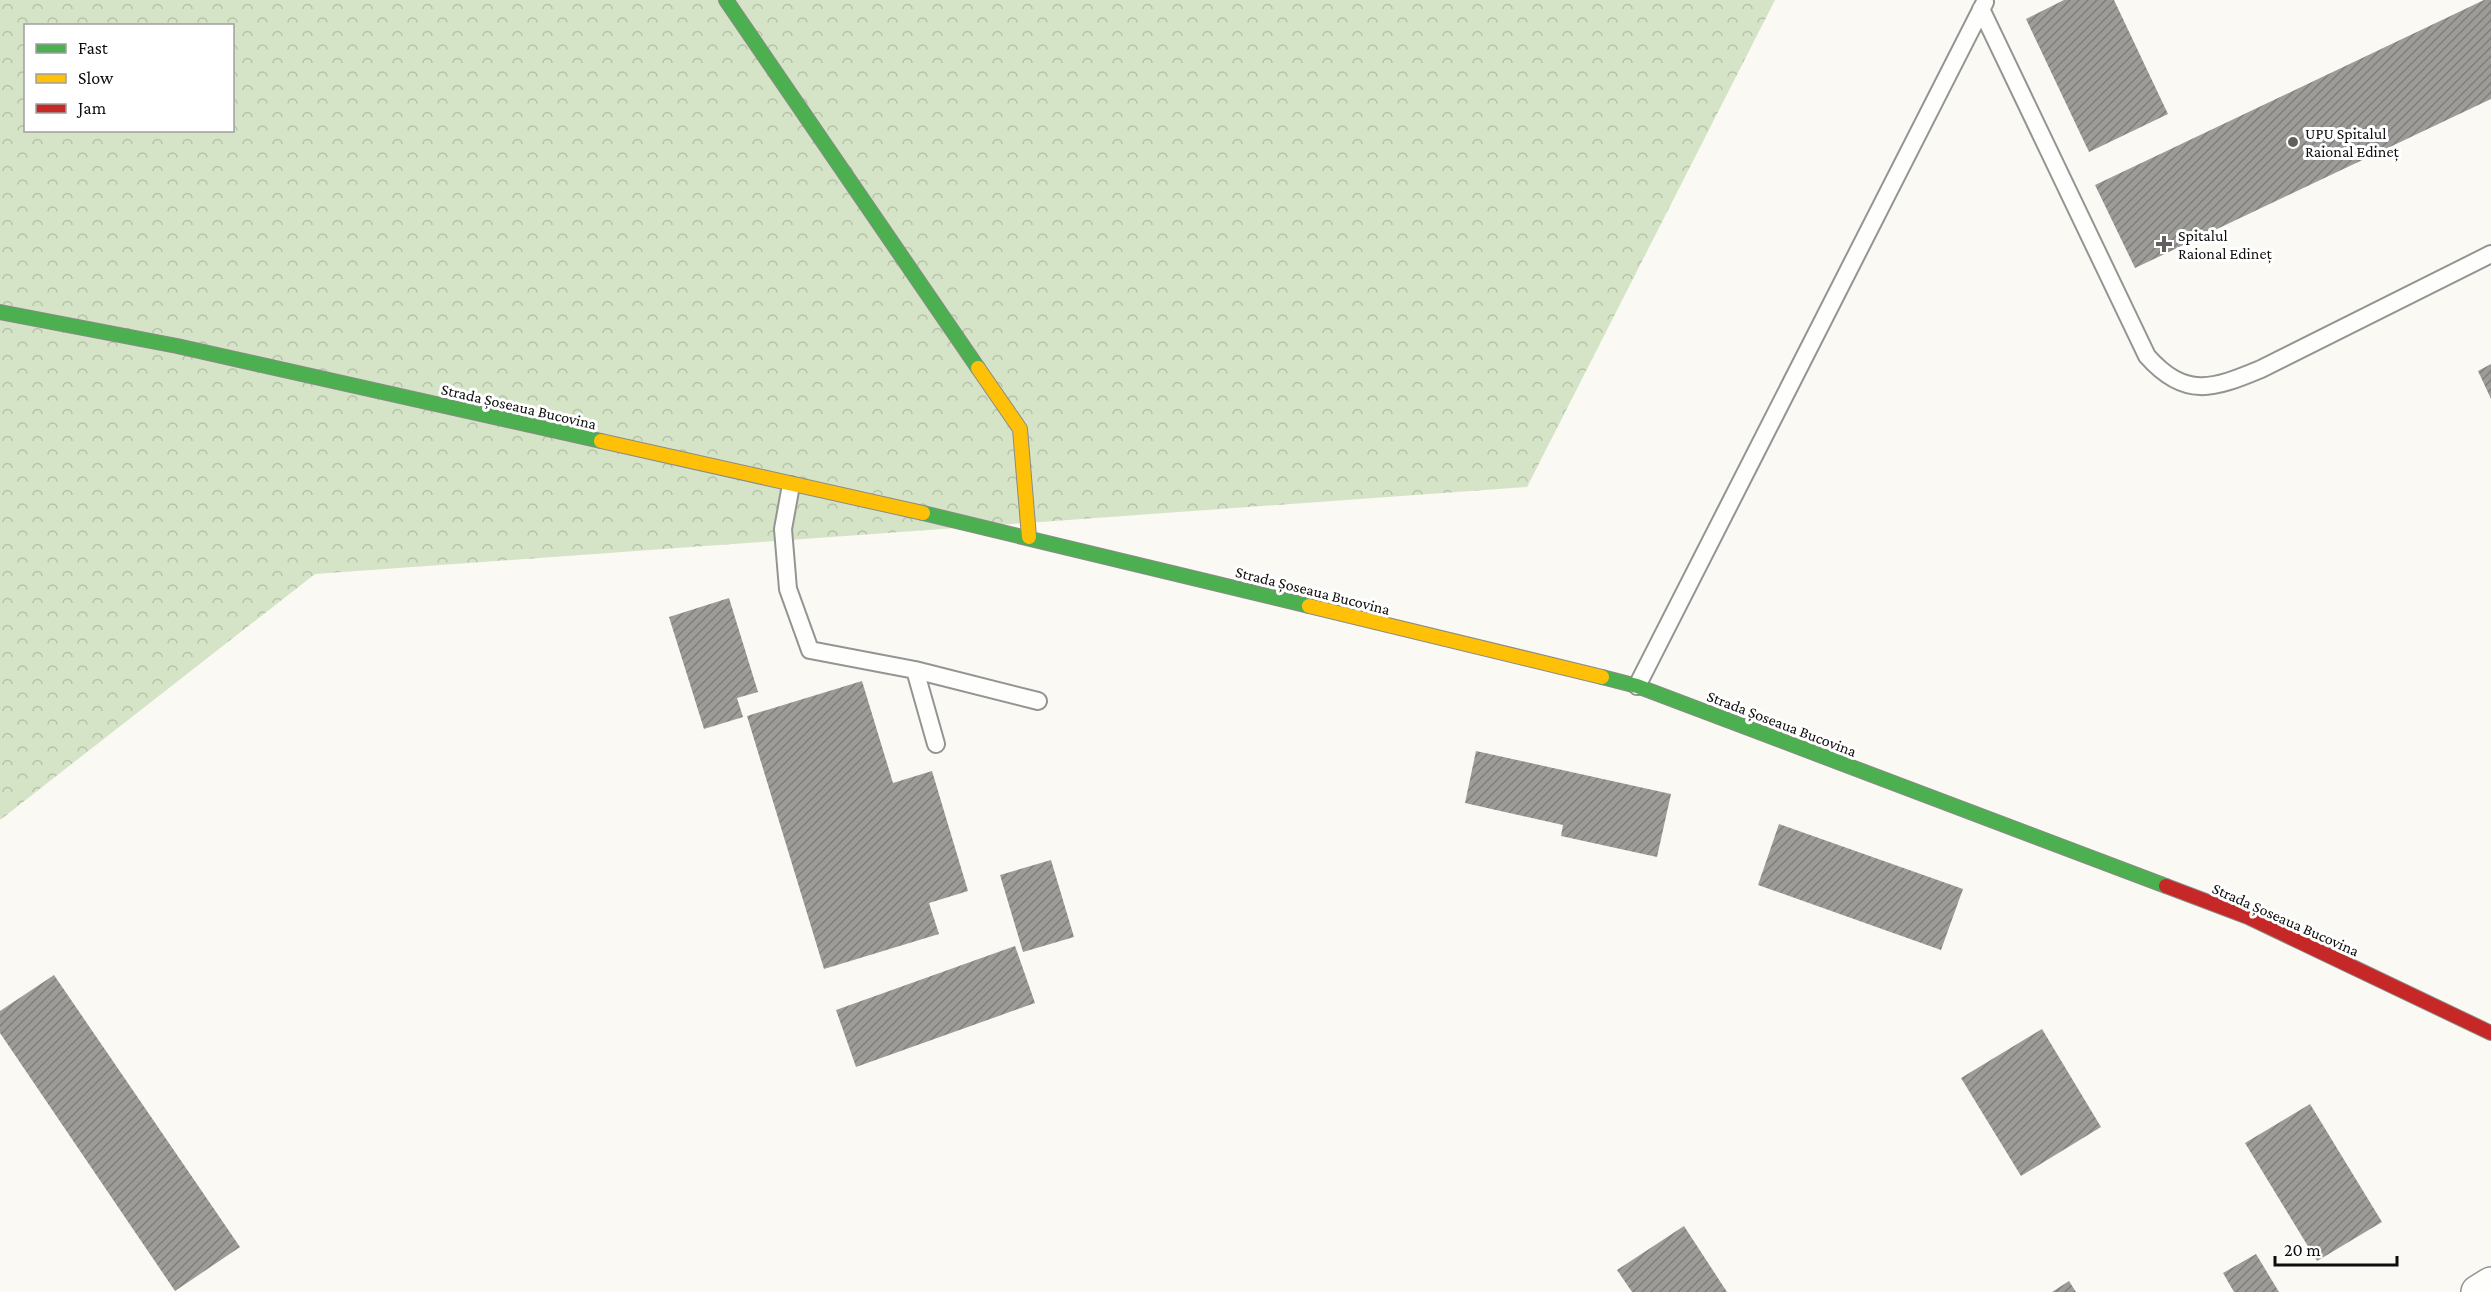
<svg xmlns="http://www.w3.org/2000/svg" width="2491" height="1292" font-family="'Crimson Pro',serif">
<defs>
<pattern id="forest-crowns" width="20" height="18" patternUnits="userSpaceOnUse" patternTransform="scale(1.5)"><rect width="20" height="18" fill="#d5e4c6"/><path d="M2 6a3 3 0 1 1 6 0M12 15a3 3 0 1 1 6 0" fill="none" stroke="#b6c2a9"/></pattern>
<pattern id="building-hatch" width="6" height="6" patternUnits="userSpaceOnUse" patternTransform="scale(1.5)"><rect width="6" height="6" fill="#9e9c99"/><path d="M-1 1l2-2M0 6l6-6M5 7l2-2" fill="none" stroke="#7f7e7b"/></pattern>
</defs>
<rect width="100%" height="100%" fill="#faf9f4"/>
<path fill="url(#forest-crowns)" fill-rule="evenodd" d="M 0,0 L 1775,0 L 1527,487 L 315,574 L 0,820 ZM 26,26 L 232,26 L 232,130 L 26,130 Z"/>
<path fill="url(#building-hatch)" d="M 2064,0 L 2114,0 L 2168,114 L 2089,152 L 2026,19 Z
M 2484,0 L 2491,0 L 2491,99 L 2135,268 L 2095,185 Z
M 2491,364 L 2491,399 L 2478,371 Z
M 729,598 L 758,692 L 737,698 L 743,717 L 704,729 L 669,617 Z
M 862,681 L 893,783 L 932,771 L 968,891 L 929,903 L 939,934 L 824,969 L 747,716 Z
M 1476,751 L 1671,794 L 1657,857 L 1561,836 L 1563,825 L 1465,803 Z
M 1779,824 L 1963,889 L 1941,950 L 1758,885 Z
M 1051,860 L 1074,937 L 1023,952 L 1000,875 Z
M 1015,946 L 1035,1003 L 856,1067 L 836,1010 Z
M 54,975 L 240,1247 L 175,1291 L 0,1033 L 0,1011 Z
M 2042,1029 L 2101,1127 L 2021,1176 L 1961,1078 Z
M 2310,1104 L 2382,1222 L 2317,1261 L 2245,1143 Z
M 1684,1226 L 1727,1292 L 1632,1292 L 1617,1270 Z
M 2256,1254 L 2279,1292 L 2234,1292 L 2223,1273 Z
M 2069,1281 L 2076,1292 L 2052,1292 Z"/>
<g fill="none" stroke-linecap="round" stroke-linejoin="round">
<g stroke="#949492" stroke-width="20">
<path id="lane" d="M 1981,9 L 2147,356 C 2185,399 2213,389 2261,369 L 2491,254
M 791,485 L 783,529 L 788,589 L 810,650 L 915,670 L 936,744
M 915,670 L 1038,701
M 1637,686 L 1985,2"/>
</g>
<g stroke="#949492" stroke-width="36">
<path id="street" d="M 2478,1292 L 2491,1284"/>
</g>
<g stroke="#8b8a88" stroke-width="16">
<path id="fast" d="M 726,0 L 978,368
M 0,312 L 177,346 L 601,441
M 923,513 L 1309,606
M 1602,677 L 1637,686 L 2166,886"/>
</g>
<g stroke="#8b8a88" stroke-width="16">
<path id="slow" d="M 978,368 L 1020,429 L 1029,537
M 601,441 L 923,513
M 1309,606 L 1602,677"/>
</g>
<g stroke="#8b8a88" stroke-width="16">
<path id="jam" d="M 2166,886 L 2248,917 L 2491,1033"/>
</g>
<use href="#lane" stroke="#fefefd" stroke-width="16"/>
<use href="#street" stroke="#fefefd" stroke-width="33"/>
<use href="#fast" stroke="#4caf50" stroke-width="14"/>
<use href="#slow" stroke="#ffc107" stroke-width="14"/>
<use href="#jam" stroke="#c62828" stroke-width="14"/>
</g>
<g fill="#61605e" stroke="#fff" stroke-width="2">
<circle cx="2293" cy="142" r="6"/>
<path d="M2161 235h6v6h6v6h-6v6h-6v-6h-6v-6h6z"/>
</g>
<g text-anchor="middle" stroke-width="6" stroke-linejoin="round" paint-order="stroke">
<g font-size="16" fill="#0e0e0e" stroke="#fff" text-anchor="start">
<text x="2305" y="139">UPU Spitalul<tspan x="2305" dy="18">Raional Edineț</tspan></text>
<text x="2178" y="241">Spitalul<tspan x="2178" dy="18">Raional Edineț</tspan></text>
</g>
<g font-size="16" fill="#0e0e0e" stroke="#fff">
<text transform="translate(519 406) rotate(13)" y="6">Strada Șoseaua Bucovina</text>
<text transform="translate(1313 590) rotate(14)" y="6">Strada Șoseaua Bucovina</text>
<text transform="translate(1782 723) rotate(21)" y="6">Strada Șoseaua Bucovina</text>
<text transform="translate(2286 919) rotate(24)" y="6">Strada Șoseaua Bucovina</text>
</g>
</g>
<rect x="24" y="24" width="210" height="108" fill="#ffffff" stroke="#9f9f9f" stroke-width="1.5"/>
<rect x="36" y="44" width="30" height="9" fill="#4caf50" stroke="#9f9f9f" stroke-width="1.5"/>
<text x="78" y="54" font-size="18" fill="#0e0e0e">Fast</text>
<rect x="36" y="74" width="30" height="9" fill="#ffc107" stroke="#9f9f9f" stroke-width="1.5"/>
<text x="78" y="84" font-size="18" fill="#0e0e0e">Slow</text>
<rect x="36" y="104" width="30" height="9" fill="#c62828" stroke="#9f9f9f" stroke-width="1.5"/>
<text x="78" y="114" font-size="18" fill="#0e0e0e">Jam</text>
<path d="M2275 1256v9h122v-9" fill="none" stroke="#0e0e0e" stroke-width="3"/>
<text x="2284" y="1256" font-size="18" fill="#0e0e0e" stroke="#ffffff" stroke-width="4.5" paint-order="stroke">20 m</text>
</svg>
